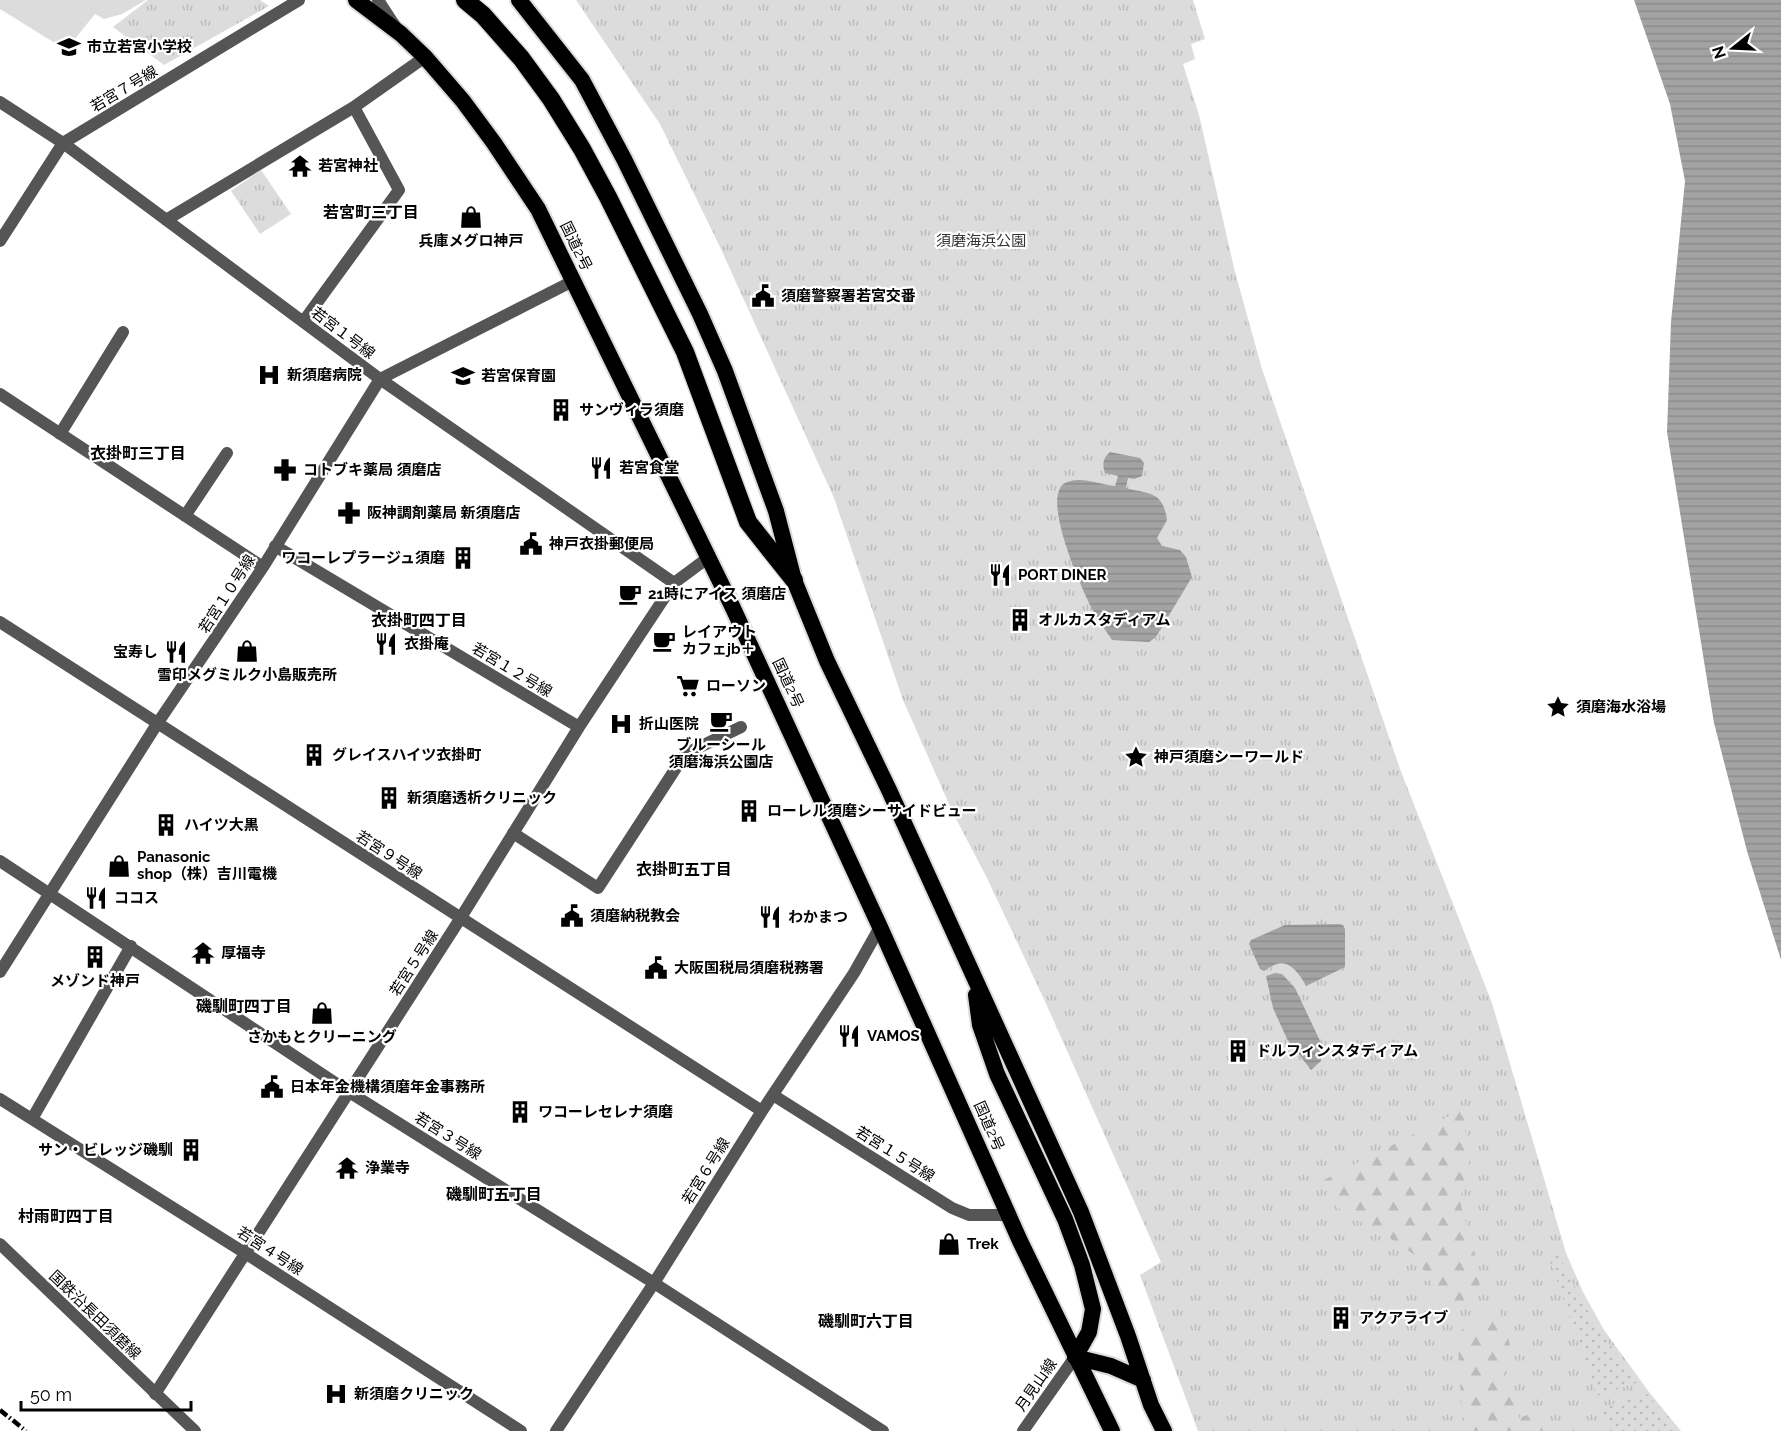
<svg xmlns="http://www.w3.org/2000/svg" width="1781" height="1431" font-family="Raleway,'Noto Sans JP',sans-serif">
<defs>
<pattern id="grass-tufts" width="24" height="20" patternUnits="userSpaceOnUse" patternTransform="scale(1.5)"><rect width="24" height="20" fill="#dcdcdc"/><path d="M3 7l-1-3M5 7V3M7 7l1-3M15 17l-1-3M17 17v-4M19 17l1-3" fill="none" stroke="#bbb"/></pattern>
<pattern id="forest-firs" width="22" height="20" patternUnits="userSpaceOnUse" patternTransform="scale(1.5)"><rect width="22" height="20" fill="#dcdcdc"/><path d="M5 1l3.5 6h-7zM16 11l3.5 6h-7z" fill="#bbb"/></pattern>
<pattern id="garden-dots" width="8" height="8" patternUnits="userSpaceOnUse" patternTransform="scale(1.5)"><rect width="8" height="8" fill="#dcdcdc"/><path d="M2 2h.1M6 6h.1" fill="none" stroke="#bbb" stroke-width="1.8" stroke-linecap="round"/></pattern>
<pattern id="water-rules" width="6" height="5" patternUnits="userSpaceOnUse" patternTransform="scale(1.5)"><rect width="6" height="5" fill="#a3a3a3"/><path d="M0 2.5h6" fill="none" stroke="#8b8b8b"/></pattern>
</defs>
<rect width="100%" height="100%" fill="#fff"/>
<path fill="url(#grass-tufts)" d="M 148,0 L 260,0 L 269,6 L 164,65 L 113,27 Z
M 576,0 L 1193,0 L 1205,39 L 1191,44 L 1195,59 L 1183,64 L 1199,115 L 1235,272 L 1262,369 L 1400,769 L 1492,1003 L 1566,1253 L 1583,1292 L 1604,1330 L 1649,1392 L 1681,1431 L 1198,1431 L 1140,1275 L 1161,1262 L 1048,1008 L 987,878 L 953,813 L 903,700 L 834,498 L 720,247 L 660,124 Z
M 261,170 L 291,214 L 260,234 L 231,191 Z"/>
<path fill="url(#forest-firs)" d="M 1463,1109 L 1470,1171 L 1462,1188 L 1461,1206 L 1481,1275 L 1478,1294 L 1448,1313 L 1415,1255 L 1367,1223 L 1349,1219 L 1342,1214 L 1324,1180 Z
M 1498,1307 L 1516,1363 L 1502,1368 L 1519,1418 L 1537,1412 L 1543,1431 L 1461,1431 L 1463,1428 L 1457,1333 Z"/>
<path fill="url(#garden-dots)" d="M 1559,1255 C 1580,1301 1605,1343 1639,1382 L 1597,1396 L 1549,1258 Z
M 1646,1393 L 1679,1431 L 1609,1431 L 1601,1408 Z"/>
<path fill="#dcdcdc" d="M 0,0 L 146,0 L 122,14 L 104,19 L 95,14 L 66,50 L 0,9 Z"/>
<path fill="url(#water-rules)" d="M 1634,0 L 1781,0 L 1781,960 L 1747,851 L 1714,723 L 1667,432 L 1671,322 L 1685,181 L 1670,104 Z
M 1110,452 L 1140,458 L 1144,463 L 1142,476 L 1134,479 L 1128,478 L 1126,488 C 1149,494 1163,491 1167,520 L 1157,538 L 1162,546 L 1180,550 L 1186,557 L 1192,577 L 1156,637 L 1149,642 L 1112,640 C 1106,630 1097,620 1092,609 C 1082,589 1040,497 1065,483 C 1079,475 1101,485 1115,486 L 1118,476 L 1105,473 C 1102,464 1103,458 1110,452 Z
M 1339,924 L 1343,925 L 1345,929 L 1345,967 L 1306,986 C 1301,976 1290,960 1277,964 C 1273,965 1267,969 1264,971 L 1260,969 L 1249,944 L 1251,940 L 1285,925 Z
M 1275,973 L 1282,974 L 1295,988 L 1322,1045 L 1321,1061 L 1311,1070 L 1287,1039 L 1273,1008 L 1266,976 Z"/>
<path fill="#fff" d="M 1512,0 L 1620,0 L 1584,11 L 1580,3 L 1501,28 L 1494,6 Z"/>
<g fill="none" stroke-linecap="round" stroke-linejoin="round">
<g stroke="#dbdbdb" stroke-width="20">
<path id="trunk" d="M 356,0 L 401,34 L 425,57 L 463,101 L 494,143 L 538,209 L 733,608 L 880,927 L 1020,1241 L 1112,1431
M 519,0 L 582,80 L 624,159 L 700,314 L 725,371 L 776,511 L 794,580 L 827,661 L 889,790 L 1081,1212 L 1128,1336 L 1151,1405 L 1164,1431
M 976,995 L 980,1025 L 997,1074 L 1065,1219 L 1082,1265 L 1093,1309 L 1089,1332 L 1075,1357 L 1111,1366 L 1143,1380"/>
</g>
<g stroke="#dbdbdb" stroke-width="21">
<path id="motorway" d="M 465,0 L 483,15 L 521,58 L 551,99 L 582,149 L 608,197 L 685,352 L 748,522 L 794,580"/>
</g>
<path stroke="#555" stroke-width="12" d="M 0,102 L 63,143 L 380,379 L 674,583
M 166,220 L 354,107 L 425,57
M 0,241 L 63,143 L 299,0
M 303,322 L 399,190 L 354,107
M 0,394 L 263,567
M 60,434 L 123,332
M 185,516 L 227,453
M 275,546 L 579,727
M 0,622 L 762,1111
M 513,833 L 598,888 L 685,754 L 741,727
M 0,861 L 349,1092 L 654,1283 L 883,1431
M 0,972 L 157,724 L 263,567 L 380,379 L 573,281
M 773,1095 L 952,1208 L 969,1215 L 1009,1215
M 0,1099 L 245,1253 L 521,1431
M 32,1119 L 131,946
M 155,1394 L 460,919 L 579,727 L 674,583 L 709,557
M 556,1431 L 654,1283 L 762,1111 L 854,973 L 880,927"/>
<path stroke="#555" stroke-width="12" d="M 378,0 L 395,26
M 0,1244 L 195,1431
M 1023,1431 L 1075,1357"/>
<use href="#trunk" stroke="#000" stroke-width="16"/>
<use href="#motorway" stroke="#000" stroke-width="18"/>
<path stroke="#000" stroke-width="4.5" stroke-dasharray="9 3 1.5 3" stroke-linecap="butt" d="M 0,1410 L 26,1431"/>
</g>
<defs>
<g id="school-bare" transform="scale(1.8)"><path d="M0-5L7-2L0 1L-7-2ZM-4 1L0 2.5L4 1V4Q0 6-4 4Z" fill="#000" stroke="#fff" stroke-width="2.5" paint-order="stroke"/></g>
<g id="temple-bare" transform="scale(1.8)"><path d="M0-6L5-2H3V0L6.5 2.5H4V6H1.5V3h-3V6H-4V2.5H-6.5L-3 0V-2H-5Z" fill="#000" stroke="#fff" stroke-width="2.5" paint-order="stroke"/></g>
<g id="shop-bare" transform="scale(1.8)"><path d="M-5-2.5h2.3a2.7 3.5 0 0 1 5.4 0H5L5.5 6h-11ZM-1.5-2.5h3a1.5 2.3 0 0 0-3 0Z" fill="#000" stroke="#fff" stroke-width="2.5" paint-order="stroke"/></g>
<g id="civic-bare" transform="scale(1.8)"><path d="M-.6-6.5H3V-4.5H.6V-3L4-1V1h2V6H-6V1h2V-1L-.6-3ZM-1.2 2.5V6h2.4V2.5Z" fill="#000" stroke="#fff" stroke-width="2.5" paint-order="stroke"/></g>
<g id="hospital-bare" transform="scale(1.8)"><path d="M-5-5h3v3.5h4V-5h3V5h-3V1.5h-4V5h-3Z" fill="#000" stroke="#fff" stroke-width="2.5" paint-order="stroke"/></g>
<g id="building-bare" transform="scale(1.8)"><path d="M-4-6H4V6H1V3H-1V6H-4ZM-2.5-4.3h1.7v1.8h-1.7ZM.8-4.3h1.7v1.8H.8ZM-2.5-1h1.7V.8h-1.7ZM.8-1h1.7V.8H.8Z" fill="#000" stroke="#fff" stroke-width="2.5" paint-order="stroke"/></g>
<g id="restaurant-bare" transform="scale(1.8)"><path d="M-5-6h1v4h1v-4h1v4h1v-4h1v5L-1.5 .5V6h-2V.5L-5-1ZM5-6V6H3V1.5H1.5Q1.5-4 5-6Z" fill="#000" stroke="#fff" stroke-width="2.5" paint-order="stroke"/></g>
<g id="pharmacy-bare" transform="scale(1.8)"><path d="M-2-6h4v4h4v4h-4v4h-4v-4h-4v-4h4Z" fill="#000" stroke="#fff" stroke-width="2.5" paint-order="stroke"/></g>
<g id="cafe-bare" transform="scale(1.8)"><path d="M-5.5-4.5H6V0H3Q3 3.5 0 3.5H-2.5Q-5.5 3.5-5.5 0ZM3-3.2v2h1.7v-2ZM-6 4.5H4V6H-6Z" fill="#000" stroke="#fff" stroke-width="2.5" paint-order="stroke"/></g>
<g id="supermarket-bare" transform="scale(1.8)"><path d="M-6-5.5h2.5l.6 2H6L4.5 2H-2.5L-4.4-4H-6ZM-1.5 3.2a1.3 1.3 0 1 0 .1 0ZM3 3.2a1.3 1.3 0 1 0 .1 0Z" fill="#000" stroke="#fff" stroke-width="2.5" paint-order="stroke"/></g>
<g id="sight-bare" transform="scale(1.8)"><path d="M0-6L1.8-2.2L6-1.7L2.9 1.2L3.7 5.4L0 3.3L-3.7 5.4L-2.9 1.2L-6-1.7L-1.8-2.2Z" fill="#000" stroke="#fff" stroke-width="2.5" paint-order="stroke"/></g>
</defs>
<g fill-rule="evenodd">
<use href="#school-bare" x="69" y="47"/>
<use href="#temple-bare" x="300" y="166"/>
<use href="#shop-bare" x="471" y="217"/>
<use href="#civic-bare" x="763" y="296"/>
<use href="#hospital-bare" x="269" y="375"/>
<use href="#school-bare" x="463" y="376"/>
<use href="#building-bare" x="561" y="410"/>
<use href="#restaurant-bare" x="601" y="468"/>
<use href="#pharmacy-bare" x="285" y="470"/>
<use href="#pharmacy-bare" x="349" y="513"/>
<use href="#civic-bare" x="531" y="544"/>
<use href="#building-bare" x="463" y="558"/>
<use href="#restaurant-bare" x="1000" y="575"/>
<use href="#cafe-bare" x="630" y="594"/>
<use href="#building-bare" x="1020" y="620"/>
<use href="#cafe-bare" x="664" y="641"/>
<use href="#restaurant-bare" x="386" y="644"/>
<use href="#shop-bare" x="247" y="651"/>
<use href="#restaurant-bare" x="176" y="652"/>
<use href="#supermarket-bare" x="688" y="686"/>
<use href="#sight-bare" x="1558" y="707"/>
<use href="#cafe-bare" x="721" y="721"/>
<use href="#hospital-bare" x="621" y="724"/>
<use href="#building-bare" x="314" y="755"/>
<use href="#sight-bare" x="1136" y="757"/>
<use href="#building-bare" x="389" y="798"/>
<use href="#building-bare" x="749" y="811"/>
<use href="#building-bare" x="166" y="825"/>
<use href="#shop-bare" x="119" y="866"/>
<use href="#restaurant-bare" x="96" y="898"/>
<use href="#civic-bare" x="572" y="916"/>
<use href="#restaurant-bare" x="770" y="917"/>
<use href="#temple-bare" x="203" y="953"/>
<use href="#building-bare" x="95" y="957"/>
<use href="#civic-bare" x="656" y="968"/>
<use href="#shop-bare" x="322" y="1013"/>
<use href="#restaurant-bare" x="849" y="1036"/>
<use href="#building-bare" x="1238" y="1051"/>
<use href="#civic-bare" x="272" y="1087"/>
<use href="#building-bare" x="520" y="1112"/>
<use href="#building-bare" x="191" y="1150"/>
<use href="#temple-bare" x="347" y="1168"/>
<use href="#shop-bare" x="949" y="1244"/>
<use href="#building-bare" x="1341" y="1318"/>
<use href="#hospital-bare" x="336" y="1394"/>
</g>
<g text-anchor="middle" stroke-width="4.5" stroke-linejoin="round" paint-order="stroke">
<g font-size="15" font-weight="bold" fill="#000" stroke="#fff" text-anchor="start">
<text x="87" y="52">市立若宮小学校</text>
<text x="318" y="171">若宮神社</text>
<text x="471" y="246" text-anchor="middle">兵庫メグロ神戸</text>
<text x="781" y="301">須磨警察署若宮交番</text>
<text x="287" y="380">新須磨病院</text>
<text x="481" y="381">若宮保育園</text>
<text x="579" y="415">サンヴィラ須磨</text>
<text x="619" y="473">若宮食堂</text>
<text x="303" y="475">コトブキ薬局 須磨店</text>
<text x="367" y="518">阪神調剤薬局 新須磨店</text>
<text x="549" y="549">神戸衣掛郵便局</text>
<text x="445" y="563" text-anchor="end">ワコーレプラージュ須磨</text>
<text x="1018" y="580">PORT DINER</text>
<text x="648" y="599">21時にアイス 須磨店</text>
<text x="1038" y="625">オルカスタディアム</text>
<text x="682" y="637">レイアウト<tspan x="682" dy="17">カフェjb＋</tspan></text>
<text x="404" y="649">衣掛庵</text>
<text x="158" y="657" text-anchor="end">宝寿し</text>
<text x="247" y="680" text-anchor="middle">雪印メグミルク小島販売所</text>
<text x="706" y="691">ローソン</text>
<text x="1576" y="712">須磨海水浴場</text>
<text x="639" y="729">折山医院</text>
<text x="721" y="750" text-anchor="middle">ブルーシール<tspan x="721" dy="17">須磨海浜公園店</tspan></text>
<text x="332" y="760">グレイスハイツ衣掛町</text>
<text x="1154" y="762">神戸須磨シーワールド</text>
<text x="407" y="803">新須磨透析クリニック</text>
<text x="767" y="816">ローレル須磨シーサイドビュー</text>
<text x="184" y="830">ハイツ大黒</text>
<text x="137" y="862">Panasonic<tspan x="137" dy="17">shop（株）吉川電機</tspan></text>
<text x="114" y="903">ココス</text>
<text x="590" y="921">須磨納税教会</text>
<text x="788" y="922">わかまつ</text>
<text x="221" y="958">厚福寺</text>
<text x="674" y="973">大阪国税局須磨税務署</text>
<text x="95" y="986" text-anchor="middle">メゾンド神戸</text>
<text x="867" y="1041">VAMOS</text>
<text x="322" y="1042" text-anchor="middle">さかもとクリーニング</text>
<text x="1256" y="1056">ドルフィンスタディアム</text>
<text x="290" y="1092">日本年金機構須磨年金事務所</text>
<text x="538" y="1117">ワコーレセレナ須磨</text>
<text x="173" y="1155" text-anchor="end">サン・ビレッジ磯馴</text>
<text x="365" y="1173">浄業寺</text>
<text x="967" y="1249">Trek</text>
<text x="1359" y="1323">アクアライブ</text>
<text x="354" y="1399">新須磨クリニック</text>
</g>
<g font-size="15" fill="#000" stroke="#fff">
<text transform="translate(124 89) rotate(-31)" y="5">若宮７号線</text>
<text transform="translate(576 246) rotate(64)" y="5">国道2号</text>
<text transform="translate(343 333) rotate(37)" y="5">若宮１号線</text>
<text transform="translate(227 594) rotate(-57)" y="5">若宮１０号線</text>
<text transform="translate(512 670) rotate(31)" y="5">若宮１２号線</text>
<text transform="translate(788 683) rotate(65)" y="5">国道2号</text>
<text transform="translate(389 855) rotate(33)" y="5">若宮９号線</text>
<text transform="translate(414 963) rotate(-57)" y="5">若宮５号線</text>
<text transform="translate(989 1126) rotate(66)" y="5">国道2号</text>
<text transform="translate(448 1136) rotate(32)" y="5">若宮３号線</text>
<text transform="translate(895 1154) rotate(32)" y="5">若宮１５号線</text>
<text transform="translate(706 1171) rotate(-58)" y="5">若宮６号線</text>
<text transform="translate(270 1251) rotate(33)" y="5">若宮４号線</text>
<text transform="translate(95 1315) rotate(44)" y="5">国鉄沿長田須磨線</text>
<text transform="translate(1036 1385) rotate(-55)" y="5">月見山線</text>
</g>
<g font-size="15" fill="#333" stroke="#fff">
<text x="981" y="246">須磨海浜公園</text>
</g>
<g font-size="16" font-weight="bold" fill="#000" stroke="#fff">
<text x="371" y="218">若宮町三丁目</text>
<text x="138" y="459">衣掛町三丁目</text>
<text x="419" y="626">衣掛町四丁目</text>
<text x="684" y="875">衣掛町五丁目</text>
<text x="244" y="1012">磯馴町四丁目</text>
<text x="494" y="1200">磯馴町五丁目</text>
<text x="66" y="1222">村雨町四丁目</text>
<text x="866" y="1327">磯馴町六丁目</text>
</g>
</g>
<g transform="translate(1733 48) rotate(252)" stroke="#ffffff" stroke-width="4.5" paint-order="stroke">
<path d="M0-4.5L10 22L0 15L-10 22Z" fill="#000000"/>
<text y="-9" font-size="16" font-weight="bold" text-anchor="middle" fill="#000000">N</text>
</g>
<path d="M21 1401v9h170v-9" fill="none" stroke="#000000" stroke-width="3"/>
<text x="30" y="1401" font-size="18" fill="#000000" stroke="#ffffff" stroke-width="4.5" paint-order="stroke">50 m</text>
</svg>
